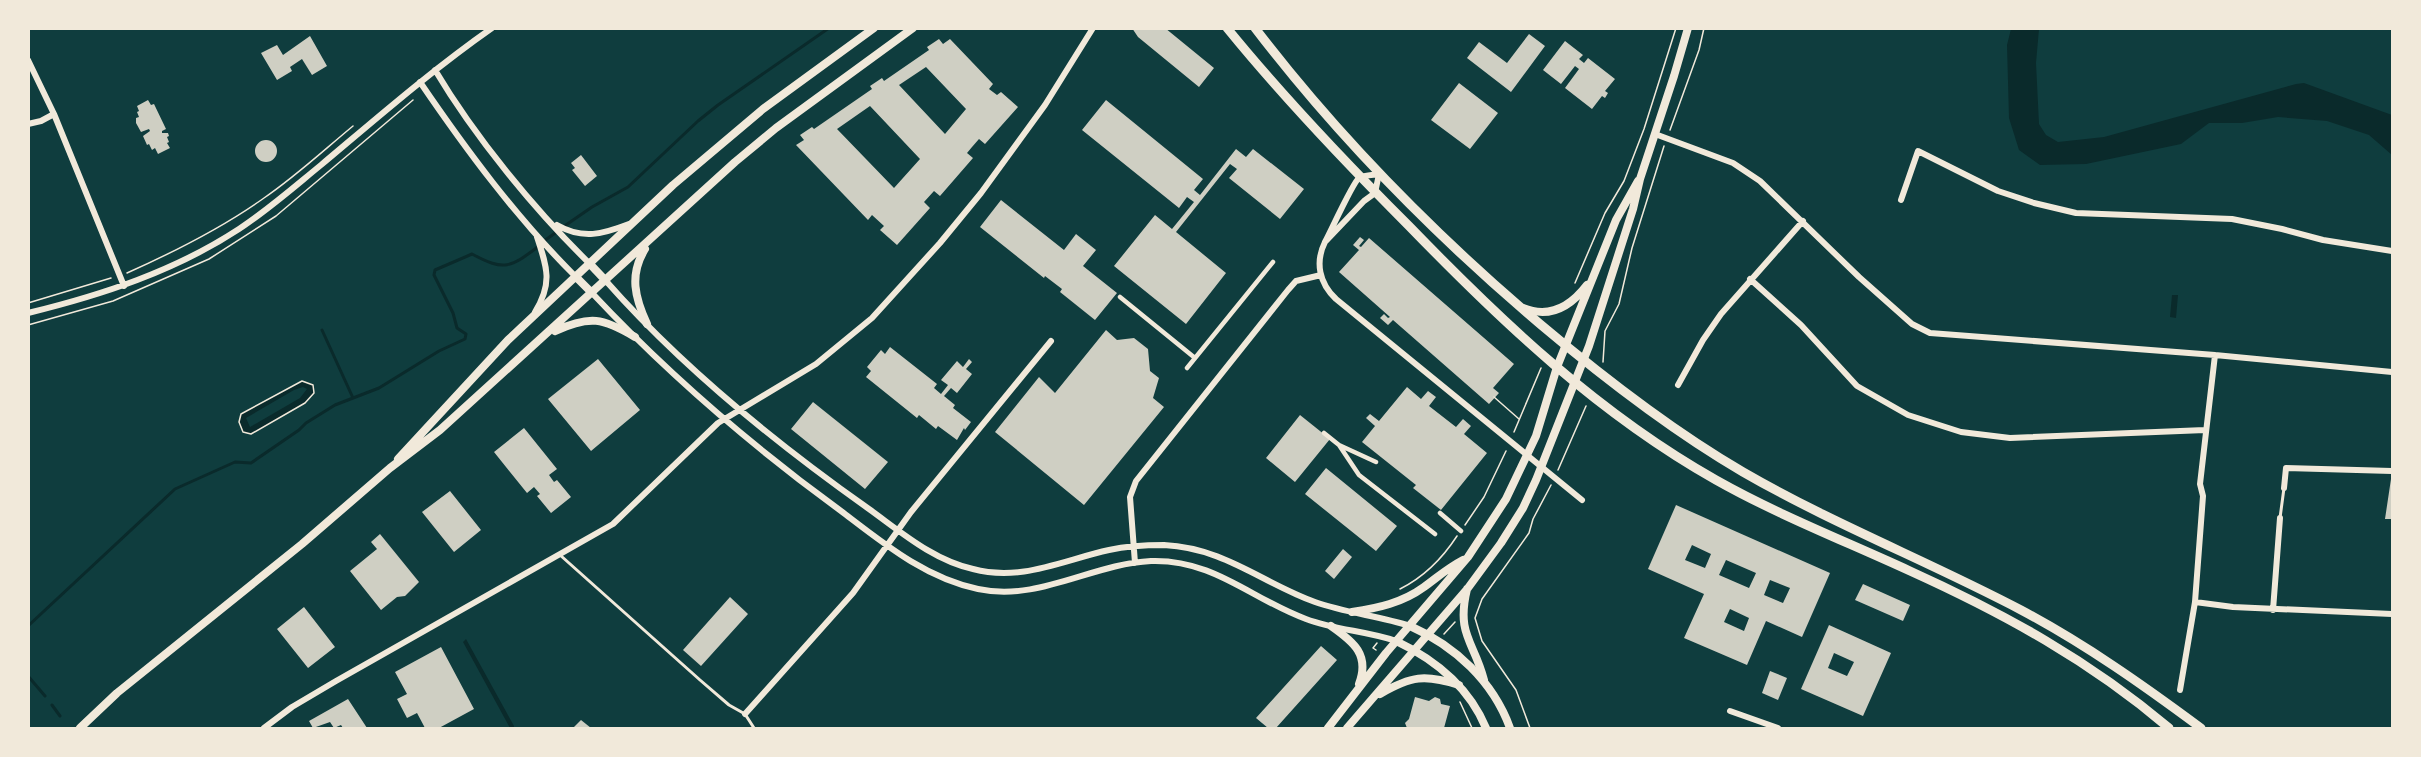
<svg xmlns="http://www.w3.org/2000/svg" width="2421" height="757" font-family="Montserrat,sans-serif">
<rect width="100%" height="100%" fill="#0f3d3e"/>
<path fill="#0a2a2b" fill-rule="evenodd" d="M 2011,29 L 2039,29 L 2036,63 L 2039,124 L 2046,135 L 2058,142 L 2104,137 L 2296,84 L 2304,83 L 2392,115 L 2392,155 L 2369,135 L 2327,121 L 2278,117 L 2242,123 L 2209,123 L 2181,144 L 2086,164 L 2040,165 L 2019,150 L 2009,118 L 2007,45 Z
M 2172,295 L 2178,295 L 2176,318 L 2170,317 Z
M 302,381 L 313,385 L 314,393 L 305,403 L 251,434 L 243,432 L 239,422 L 241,414 ZM 303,387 L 307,389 L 300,398 L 250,427 L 246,418 L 294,390 Z
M 466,639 L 514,726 L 514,728 L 510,728 L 463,642 Z"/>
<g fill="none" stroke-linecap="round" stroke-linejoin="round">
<path stroke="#0a2a2b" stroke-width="3" d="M 563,227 L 592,207 L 628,187 L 698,121 L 718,105 L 829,28
M 544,241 L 558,231
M 322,330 L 353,398
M 28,626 L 175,489 L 235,462 L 251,463 L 299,430 L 306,423 L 335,405 L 379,388 L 439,351 L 465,339 L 466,334 L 457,328 L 453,313 L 434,275 L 435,270 L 472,254 C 505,272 511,267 539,246
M 28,676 L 45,696
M 52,705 L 60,716"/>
</g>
<path fill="#cfcfc3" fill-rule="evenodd" d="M 1132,28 L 1165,28 L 1214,68 L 1199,87 L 1138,37 Z
M 1529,34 L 1545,46 L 1511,92 L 1467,58 L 1479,42 L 1507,63 Z
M 310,36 L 327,66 L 312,75 L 302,59 L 290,67 L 292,71 L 277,80 L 261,53 L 277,45 L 283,55 Z
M 939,39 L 943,44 L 950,39 L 993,84 L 989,89 L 997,95 L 1001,92 L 1018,107 L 985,144 L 979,139 L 972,147 L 967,153 L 973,158 L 940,196 L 934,191 L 924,202 L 930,208 L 897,245 L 880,230 L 884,226 L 872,215 L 868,220 L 796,145 L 804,140 L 800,135 L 812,127 L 814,129 L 872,89 L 870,86 L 882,78 L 884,81 L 929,50 L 927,47 ZM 926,67 L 966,109 L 945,134 L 899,85 ZM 870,106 L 920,159 L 894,188 L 837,129 Z
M 1565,41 L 1583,55 L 1579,59 L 1584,63 L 1588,58 L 1615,79 L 1605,91 L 1608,93 L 1605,98 L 1602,96 L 1592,109 L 1565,88 L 1579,69 L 1575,66 L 1561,84 L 1543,70 Z
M 1459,83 L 1498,113 L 1470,149 L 1431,120 Z
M 148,100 L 151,105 L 154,104 L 166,129 L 162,131 L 162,133 L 168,133 L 169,136 L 167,137 L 169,142 L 167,143 L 170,148 L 158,154 L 155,148 L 152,150 L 149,144 L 147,145 L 143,136 L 150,131 L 149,129 L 141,132 L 136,123 L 136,118 L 139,117 L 137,112 L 139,111 L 137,106 Z
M 1106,100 L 1203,179 L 1194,190 L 1200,195 L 1236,149 L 1246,157 L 1253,149 L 1304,189 L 1280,219 L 1229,178 L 1237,169 L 1230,164 L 1176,232 L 1226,273 L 1186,324 L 1114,266 L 1155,215 L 1172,229 L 1194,202 L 1187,197 L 1179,208 L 1082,130 Z
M255 151a11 11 0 1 1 22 0a11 11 0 1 1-22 0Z
M 581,155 L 597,176 L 585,186 L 572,170 L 575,168 L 571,163 Z
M 1001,200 L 1064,250 L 1076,234 L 1096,250 L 1083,266 L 1117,293 L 1095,320 L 1060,292 L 1062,289 L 1045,276 L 1044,278 L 980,227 Z
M 1360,237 L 1364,240 L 1359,246 L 1361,247 L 1369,238 L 1514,364 L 1493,388 L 1499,393 L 1489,404 L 1393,320 L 1388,325 L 1380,318 L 1384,314 L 1388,318 L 1390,317 L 1339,272 L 1359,250 L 1353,245 Z
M 1106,330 L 1117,340 L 1134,338 L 1148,349 L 1150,371 L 1159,378 L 1153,398 L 1164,407 L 1084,505 L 995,432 L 1039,377 L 1055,393 Z
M 890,347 L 937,384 L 934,388 L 941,394 L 948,385 L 941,380 L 957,361 L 963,367 L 969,359 L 972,362 L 966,369 L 972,374 L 957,393 L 951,388 L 944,396 L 955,405 L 953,408 L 971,422 L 965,430 L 964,428 L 957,440 L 938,426 L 936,429 L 919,415 L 917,418 L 866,377 L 871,371 L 867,367 L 881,350 L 885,354 Z
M 598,359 L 640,410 L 591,451 L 548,399 Z
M 1407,387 L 1421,399 L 1428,391 L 1436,397 L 1429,406 L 1456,427 L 1463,419 L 1471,426 L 1464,434 L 1487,453 L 1441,510 L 1413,488 L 1416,485 L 1362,442 L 1375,426 L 1366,418 L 1370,414 L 1379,421 Z
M 813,402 L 888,462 L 865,489 L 791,429 Z
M 1300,415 L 1330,439 L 1295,482 L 1266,458 Z
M 524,428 L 557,469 L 549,475 L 554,482 L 557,480 L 571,497 L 551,513 L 537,496 L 540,494 L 534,487 L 527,493 L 494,452 Z
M 1326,468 L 1397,526 L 1376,551 L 1305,494 Z
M 2391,479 L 2392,479 L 2392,519 L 2385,519 Z
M 450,491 L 481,530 L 454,552 L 422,512 Z
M 1676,505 L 1830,573 L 1802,637 L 1766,621 L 1747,665 L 1684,638 L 1704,594 L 1648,569 ZM 1692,545 L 1711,554 L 1705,568 L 1685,560 ZM 1726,560 L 1756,573 L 1749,588 L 1719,575 ZM 1770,580 L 1790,588 L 1783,603 L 1764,595 ZM 1730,609 L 1749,618 L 1744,631 L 1724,622 Z
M 380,534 L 419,582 L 405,596 L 397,597 L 381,610 L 350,571 L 377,549 L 371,542 Z
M 1343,549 L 1352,557 L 1334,579 L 1325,571 Z
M 1863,584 L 1910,605 L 1903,621 L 1855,600 Z
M 730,597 L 748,614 L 701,666 L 683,650 Z
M 304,607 L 335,647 L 308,668 L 277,629 Z
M 1829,625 L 1891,653 L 1863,716 L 1801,689 ZM 1834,653 L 1854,662 L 1847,676 L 1828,668 Z
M 1321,646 L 1337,660 L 1276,728 L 1268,728 L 1256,718 Z
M 441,647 L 474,709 L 439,728 L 425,728 L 417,713 L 407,718 L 397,699 L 407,694 L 395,672 Z
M 1770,671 L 1787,678 L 1778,700 L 1762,693 Z
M 1415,697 L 1429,701 L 1435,697 L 1440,699 L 1441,704 L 1450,706 L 1444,728 L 1418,727 L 1417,728 L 1407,728 L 1405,723 L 1409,719 Z
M 348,699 L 367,728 L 343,728 L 341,725 L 334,728 L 330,722 L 313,728 L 309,721 Z
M 581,720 L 591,728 L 573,728 Z"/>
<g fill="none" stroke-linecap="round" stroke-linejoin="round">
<path stroke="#f1e9da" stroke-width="1.5" d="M 1670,130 L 1699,50 L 1704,28
M 127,273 C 174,252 222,228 264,198 C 295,177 324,150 353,126
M 1575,283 L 1605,213 L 1624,181 L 1644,129 L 1676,28
M 28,303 L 111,278
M 28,325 L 113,301 L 209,259 L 276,216 L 413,100
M 1603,362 L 1605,331 L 1619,304 L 1632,248 L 1664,146
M 302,381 L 313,385 L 314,393 L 305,403 L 251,434 L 243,432 L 239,422 L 241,414 Z
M 1494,397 L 1519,419
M 1514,432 L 1541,368
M 1558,470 L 1586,406
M 1465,525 L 1484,497 L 1506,451
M 1400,589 C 1424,577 1442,559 1457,536
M 1444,634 L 1455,622
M 1376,650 L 1373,648 L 1377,643
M 1460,702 L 1472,728
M 1530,728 L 1516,690 L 1482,641 L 1475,618 L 1482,599 L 1529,533 L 1533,519 L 1551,485"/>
<path stroke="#f1e9da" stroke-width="3" d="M 2280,518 L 2284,488
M 560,555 L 700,680 L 729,705 L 745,714 L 754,728"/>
<path stroke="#f1e9da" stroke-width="4.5" d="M 1120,297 L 1195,358
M 1187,368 L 1273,262
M 1324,433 L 1339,445 L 1376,462
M 1339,445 L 1359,475 L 1435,534
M 1440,513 L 1461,531"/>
<path stroke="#f1e9da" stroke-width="6" d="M 28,60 L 54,114 L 124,286
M 435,70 C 475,137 534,209 589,263
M 420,82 C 467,151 516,217 575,276
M 28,124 L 41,121 L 54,114
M 1655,134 L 1733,163 L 1760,181 L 1859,277 L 1912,324 L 1930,333 L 2215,355 L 2392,372
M 1901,200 L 1918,151 L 1998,191 L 2034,203 L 2076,213 L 2232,219 L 2282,229 L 2323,240 L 2392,251
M 557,225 C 583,240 603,234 629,224
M 1325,242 L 1364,201 L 1375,193 L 1379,174 C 1373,175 1364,175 1359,178 C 1353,182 1331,231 1325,242 C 1315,262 1319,283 1336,299 L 1582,500
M 1750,279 L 1801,325 L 1857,386 L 1908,415 L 1961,432 L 2010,438 L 2205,430
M 606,281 C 680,365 777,444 869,509 C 901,532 933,560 973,569 C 1021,582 1063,560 1109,550 C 1127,546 1146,545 1164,545 C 1225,548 1262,583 1315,602 C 1346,613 1379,616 1410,626
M 592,293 C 668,374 752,446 841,511 C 883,543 925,578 978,589 C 1039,602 1091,564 1151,561 C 1214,559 1251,599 1306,619 C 1335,630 1367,631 1396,641
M 535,312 C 553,283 547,267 537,237
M 28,313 C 102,295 175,271 239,229 C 268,210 294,187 321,165 C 377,118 432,70 492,28
M 1678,385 L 1703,340 L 1721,314 L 1803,221
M 2284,488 L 2286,468 L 2392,471
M 1135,563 L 1130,497 L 1136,481 L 1288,290 L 1296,281 L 1321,275
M 2195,602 L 2233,607 L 2392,614
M 2273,610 L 2280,518
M 2180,690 L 2195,602 L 2203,496 L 2200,484 L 2215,355
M 1730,711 L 1778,728
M 745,714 L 853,593 L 911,512 L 1051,341
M 264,728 L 292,707 L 336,681 L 613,524 L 718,423 L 816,364 L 872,318 L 940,243 L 981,193 L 1045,105 L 1093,28"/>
<path stroke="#f1e9da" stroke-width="8" d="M 1410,626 C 1455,646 1493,681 1510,728
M 1396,641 C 1436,660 1469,687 1486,728"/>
<path stroke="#f1e9da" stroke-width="8" d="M 645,249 C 629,275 635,298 647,324
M 589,263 L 606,281
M 575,276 L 592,293
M 1523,308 C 1550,319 1571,306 1587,285
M 555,331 C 590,315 603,318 635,337
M 398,459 L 508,340 L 673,185 L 763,109 L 874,28
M 1467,589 C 1456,635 1474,641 1484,680
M 1352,612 C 1378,608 1402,603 1424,587 C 1438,577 1446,569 1463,560
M 1331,626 C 1354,642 1370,655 1359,684
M 1380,694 C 1411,676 1425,674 1459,685
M 80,728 L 117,693 L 302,544 L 390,468 L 440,430 L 735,162 L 776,128 L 913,28
M 1328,728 L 1386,653 L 1468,557 L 1506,499 L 1536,436 L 1557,367 L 1616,220 L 1638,181
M 1347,728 L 1468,588 L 1501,543 L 1523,508 L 1536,480 L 1589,346 L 1633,209 L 1640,179 L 1674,76 L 1688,28"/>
<path stroke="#f1e9da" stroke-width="9" d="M 1227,28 C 1284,98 1346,163 1409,226 C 1502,322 1599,414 1716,480 C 1778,515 1845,541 1910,571 C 2005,614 2090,661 2169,728
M 1255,28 C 1339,138 1435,235 1540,324 C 1604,378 1671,430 1743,472 C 1833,524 1930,562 2021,610 C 2085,644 2143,685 2201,728"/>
</g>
<rect width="2421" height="757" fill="none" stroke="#f1e9da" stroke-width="60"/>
</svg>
